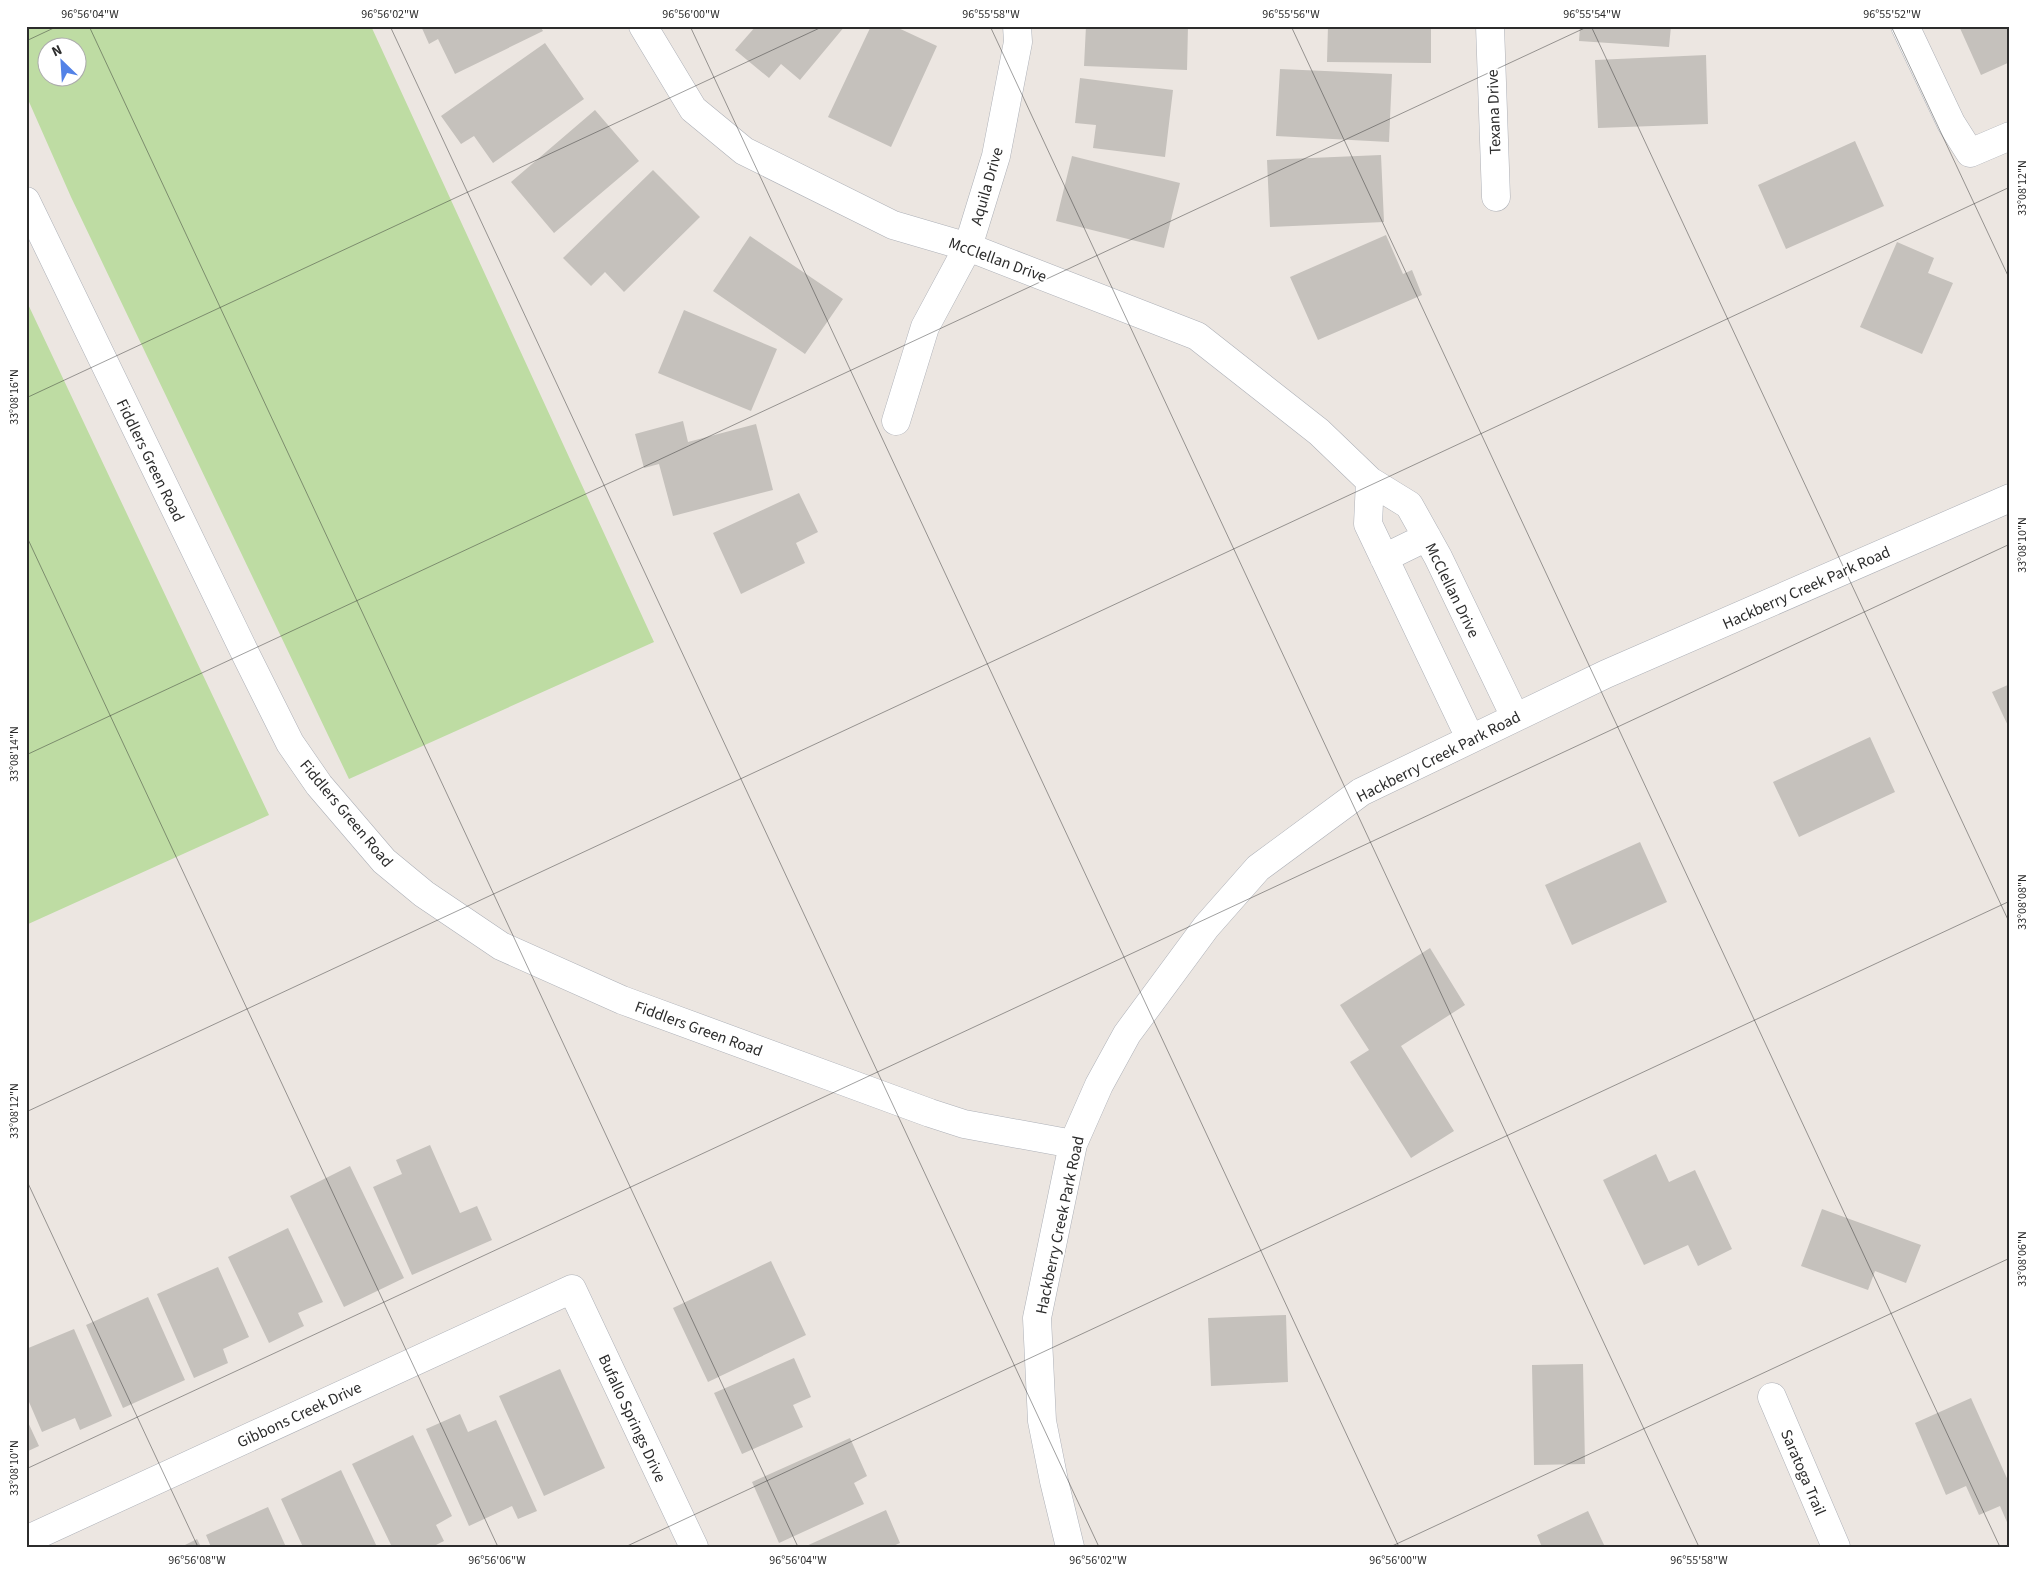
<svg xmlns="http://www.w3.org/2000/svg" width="2036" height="1573" font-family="'Source Sans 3',sans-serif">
<rect width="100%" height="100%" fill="#ece6e1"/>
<path fill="#bedca3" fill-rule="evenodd" d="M 26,26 L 371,26 L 654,642 L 349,779 L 71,197 L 26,95 ZM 48,48 L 78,48 L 78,78 L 48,78 Z
M 26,300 L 269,815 L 26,925 Z"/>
<path fill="#c5c1bc" d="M 421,26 L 540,26 L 543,31 L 455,74 L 438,39 L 429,44 Z
M 756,26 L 845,26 L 800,80 L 781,64 L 769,78 L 735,50 Z
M 871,26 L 894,26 L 937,46 L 891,147 L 828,117 Z
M 1086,26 L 1188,26 L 1187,70 L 1084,66 Z
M 1328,26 L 1431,26 L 1431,63 L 1327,62 Z
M 1580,26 L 1671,26 L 1669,47 L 1579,41 Z
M 1959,26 L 2010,26 L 2010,62 L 1981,75 Z
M 545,43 L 584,99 L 493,163 L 474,136 L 461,144 L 441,116 Z
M 1706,55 L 1708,124 L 1598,128 L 1595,60 Z
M 1280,69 L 1392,74 L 1389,142 L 1276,136 Z
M 1080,78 L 1173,90 L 1165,157 L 1093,148 L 1096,125 L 1075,123 Z
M 595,110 L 639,161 L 554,233 L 511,182 Z
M 1855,141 L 1884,206 L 1786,249 L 1758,185 Z
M 1381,155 L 1384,222 L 1270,227 L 1267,160 Z
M 1072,156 L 1180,183 L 1164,248 L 1056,221 Z
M 653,170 L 700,217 L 624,292 L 605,272 L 591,286 L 563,258 Z
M 1386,235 L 1403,274 L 1412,270 L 1422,295 L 1318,340 L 1290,277 Z
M 750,236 L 843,299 L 805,354 L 713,291 Z
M 1897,242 L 1934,258 L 1928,273 L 1953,283 L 1922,354 L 1860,327 Z
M 684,310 L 777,349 L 751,411 L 658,373 Z
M 683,421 L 688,442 L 756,424 L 773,490 L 673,516 L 659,464 L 644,468 L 635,434 Z
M 799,493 L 818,532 L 796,543 L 805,563 L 741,594 L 713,533 Z
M 2010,684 L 2010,730 L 1992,692 Z
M 1870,737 L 1895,792 L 1799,837 L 1773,782 Z
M 1640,842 L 1667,902 L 1572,945 L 1545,885 Z
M 1430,948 L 1465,1005 L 1401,1046 L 1454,1131 L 1411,1158 L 1350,1062 L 1369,1050 L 1340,1005 Z
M 430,1145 L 460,1213 L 477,1206 L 492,1240 L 412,1275 L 373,1187 L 402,1174 L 396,1160 Z
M 1656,1154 L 1669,1182 L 1695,1170 L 1732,1249 L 1698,1266 L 1688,1245 L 1644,1265 L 1603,1180 Z
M 350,1166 L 404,1278 L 344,1307 L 290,1196 Z
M 1822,1209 L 1921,1245 L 1906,1283 L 1875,1271 L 1868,1290 L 1801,1266 Z
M 288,1228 L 323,1302 L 298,1313 L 304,1326 L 269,1343 L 228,1257 Z
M 771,1261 L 806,1335 L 708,1382 L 673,1308 Z
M 218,1267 L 249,1337 L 223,1349 L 228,1363 L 194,1378 L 157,1294 Z
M 148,1297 L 185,1380 L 123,1408 L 86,1325 Z
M 1286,1315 L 1288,1382 L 1211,1386 L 1208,1318 Z
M 74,1329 L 112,1416 L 80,1430 L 75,1418 L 42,1432 L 26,1395 L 26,1349 Z
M 794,1358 L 811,1397 L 793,1405 L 803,1427 L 742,1454 L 714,1393 Z
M 1583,1364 L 1585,1464 L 1534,1465 L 1532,1365 Z
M 560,1369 L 605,1468 L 544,1496 L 499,1396 Z
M 1971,1398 L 2010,1485 L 2010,1529 L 2000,1506 L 1979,1515 L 1966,1486 L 1946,1495 L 1915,1423 Z
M 460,1414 L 468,1432 L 496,1420 L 537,1511 L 518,1519 L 512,1506 L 469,1526 L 426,1429 Z
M 26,1418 L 39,1446 L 26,1452 Z
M 413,1435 L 452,1516 L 436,1525 L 444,1541 L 432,1547 L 392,1547 L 352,1464 Z
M 850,1438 L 867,1476 L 854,1483 L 864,1504 L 779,1543 L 752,1482 Z
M 341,1470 L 377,1547 L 303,1547 L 281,1499 Z
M 268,1507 L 286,1547 L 211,1547 L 206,1535 Z
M 886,1510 L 900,1543 L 891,1547 L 804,1547 Z
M 1588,1511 L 1605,1547 L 1542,1547 L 1537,1535 Z
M 197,1539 L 201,1547 L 181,1547 Z"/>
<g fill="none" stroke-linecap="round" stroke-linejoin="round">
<g stroke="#adb0b7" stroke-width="29">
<path id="minor" d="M 643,26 L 693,109 L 744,151 L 893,225 L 968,247 L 1197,336 L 1319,432 L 1370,481 L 1409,505 L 1438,557 L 1515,717
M 1490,26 L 1496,197
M 1905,26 L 1951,123 L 1970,153 L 2010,136
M 26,201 L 246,655 L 290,743 L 319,785 L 384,861 L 424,894 L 501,946 L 622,1000 L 930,1113 L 964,1124 L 1073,1144
M 896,421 L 925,327 L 968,247 L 996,156 L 1018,42 L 1017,26
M 1370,481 L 1368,524 L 1470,738
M 1384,558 L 1427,537
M 1772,1397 L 1836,1547
M 26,1540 L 572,1289 L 694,1547
M 1070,1547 L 1054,1481 L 1042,1421 L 1037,1318 L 1073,1144 L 1099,1085 L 1127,1034 L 1206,927 L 1258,868 L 1361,792 L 1606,674 L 2010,498"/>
</g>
<use href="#minor" stroke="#fff" stroke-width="28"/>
</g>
<path fill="none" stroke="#2c2c2c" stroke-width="1" stroke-opacity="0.45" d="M 89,26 L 798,1547M 390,26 L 1099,1547M 690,26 L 1399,1547M 990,26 L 1699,1547M 1291,26 L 2000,1547M 1591,26 L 2010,924M 1891,26 L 2010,280M 26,41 L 58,26M 26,398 L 824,26M 26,535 L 498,1547M 26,755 L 1589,26M 26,1112 L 2010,187M 26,1179 L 198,1547M 26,1469 L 2010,544M 625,1547 L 2010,901M 1390,1547 L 2010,1258"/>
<g text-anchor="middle" stroke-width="4" stroke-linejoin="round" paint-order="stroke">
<g font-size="16" fill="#2c2c2c" stroke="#fff">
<text transform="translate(1493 112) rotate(-92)" y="6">Texana Drive</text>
<text transform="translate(986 186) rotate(-74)" y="6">Aquila Drive</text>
<text transform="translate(998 259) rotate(20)" y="6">McClellan Drive</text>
<text transform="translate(151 460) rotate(64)" y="6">Fiddlers Green Road</text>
<text transform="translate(1806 587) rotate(-24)" y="6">Hackberry Creek Park Road</text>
<text transform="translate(1453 590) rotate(64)" y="6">McClellan Drive</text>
<text transform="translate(1438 756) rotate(-27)" y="6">Hackberry Creek Park Road</text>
<text transform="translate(347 813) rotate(50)" y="6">Fiddlers Green Road</text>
<text transform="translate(699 1028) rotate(20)" y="6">Fiddlers Green Road</text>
<text transform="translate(1059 1225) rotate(-78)" y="6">Hackberry Creek Park Road</text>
<text transform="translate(299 1414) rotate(-25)" y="6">Gibbons Creek Drive</text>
<text transform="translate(633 1418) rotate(65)" y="6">Bufallo Springs Drive</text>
<text transform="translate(1804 1472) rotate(67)" y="6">Saratoga Trail</text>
</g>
</g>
<rect width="2036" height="1573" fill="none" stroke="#ffffff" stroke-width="55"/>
<g transform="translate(62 62) rotate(335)"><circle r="24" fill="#ffffff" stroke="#ababab"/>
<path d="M0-4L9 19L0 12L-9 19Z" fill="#5382e7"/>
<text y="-8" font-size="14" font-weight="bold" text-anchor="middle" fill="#2c2c2c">N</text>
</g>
<rect x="28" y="28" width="1980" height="1518" fill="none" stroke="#2c2c2c" stroke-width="2"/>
<g font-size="12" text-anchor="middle" fill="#2c2c2c">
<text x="90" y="18">96°56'04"W</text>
<text x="390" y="18">96°56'02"W</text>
<text x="691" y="18">96°56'00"W</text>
<text x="991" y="18">96°55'58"W</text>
<text x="1291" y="18">96°55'56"W</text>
<text x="1592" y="18">96°55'54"W</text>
<text x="1892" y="18">96°55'52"W</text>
<text transform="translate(2022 188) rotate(-90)" y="4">33°08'12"N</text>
<text transform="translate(14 397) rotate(-90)" y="4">33°08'16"N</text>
<text transform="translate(2022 545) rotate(-90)" y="4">33°08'10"N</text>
<text transform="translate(14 754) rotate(-90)" y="4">33°08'14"N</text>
<text transform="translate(2022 902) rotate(-90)" y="4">33°08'08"N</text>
<text transform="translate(14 1111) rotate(-90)" y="4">33°08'12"N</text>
<text transform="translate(2022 1259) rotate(-90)" y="4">33°08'06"N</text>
<text transform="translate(14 1468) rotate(-90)" y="4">33°08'10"N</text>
<text x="197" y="1564">96°56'08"W</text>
<text x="497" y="1564">96°56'06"W</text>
<text x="798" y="1564">96°56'04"W</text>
<text x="1098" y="1564">96°56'02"W</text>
<text x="1398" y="1564">96°56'00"W</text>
<text x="1699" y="1564">96°55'58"W</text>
</g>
</svg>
